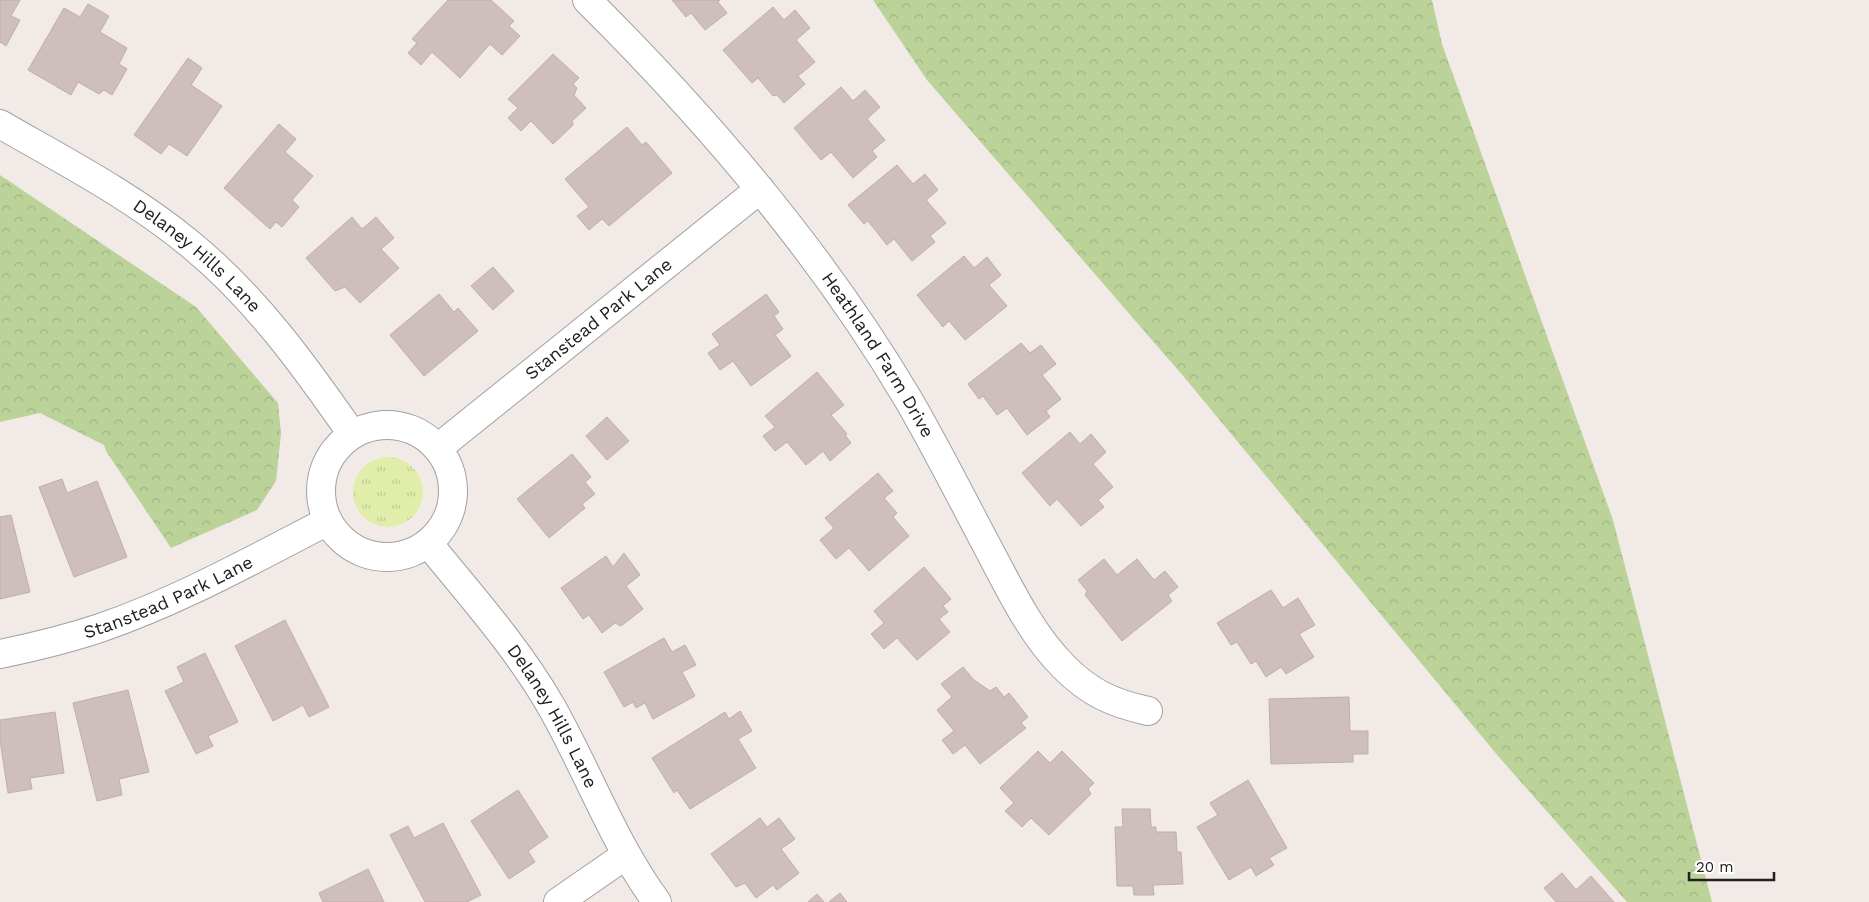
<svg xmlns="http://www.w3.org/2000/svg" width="1869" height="902" font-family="'Work Sans',sans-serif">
<defs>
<pattern id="grass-tufts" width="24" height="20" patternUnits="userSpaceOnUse" patternTransform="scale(1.25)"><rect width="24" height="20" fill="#e0eeaa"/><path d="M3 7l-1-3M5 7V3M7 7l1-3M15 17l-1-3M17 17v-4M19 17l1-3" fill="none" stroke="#c0cc92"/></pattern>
<pattern id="forest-crowns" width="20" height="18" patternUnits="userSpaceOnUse" patternTransform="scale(1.25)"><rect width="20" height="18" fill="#bbd399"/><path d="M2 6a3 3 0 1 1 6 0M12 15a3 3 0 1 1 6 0" fill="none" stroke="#a0b584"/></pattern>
</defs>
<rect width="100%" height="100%" fill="#f1eae6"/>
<path fill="url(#grass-tufts)" d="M353 492a35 35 0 1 1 70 0a35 35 0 1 1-70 0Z"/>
<path fill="url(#forest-crowns)" d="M 873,0 L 1432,0 L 1442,44 L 1613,520 L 1712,902 L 1627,902 L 1498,756 L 1184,377 L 927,80 Z
M 0,175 L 196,307 L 278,403 L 281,434 L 276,481 L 257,510 L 171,548 L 106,451 L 104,445 L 40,413 L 0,422 Z"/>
<path fill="#cebfbc" stroke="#c4aca8" d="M 0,0 L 20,0 L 11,16 L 20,20 L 6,46 L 0,42 Z
M 448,0 L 491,0 L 514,21 L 509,26 L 520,36 L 502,55 L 490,44 L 460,78 L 432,52 L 421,65 L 408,53 L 417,43 L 412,39 Z
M 672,0 L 720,0 L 718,2 L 727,13 L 705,30 L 691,13 L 686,17 Z
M 88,4 L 109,16 L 100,32 L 127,48 L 119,64 L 127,69 L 112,95 L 104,90 L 99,94 L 78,82 L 71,95 L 28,70 L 64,8 L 80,17 Z
M 773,7 L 784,20 L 795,10 L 810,28 L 796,40 L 815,62 L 798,76 L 805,84 L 784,103 L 777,95 L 773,96 L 758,78 L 752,83 L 723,50 Z
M 553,54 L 579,78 L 573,84 L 577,88 L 574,95 L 586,108 L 572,121 L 573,125 L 553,144 L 531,121 L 521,131 L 508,118 L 518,108 L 508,99 Z
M 188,58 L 202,68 L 191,85 L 222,106 L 187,156 L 169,144 L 161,154 L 134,135 Z
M 841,87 L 853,101 L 865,90 L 880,107 L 867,119 L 885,140 L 872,151 L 877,157 L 853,178 L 831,152 L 821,160 L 794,128 Z
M 279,124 L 296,139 L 285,152 L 313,176 L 292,200 L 299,207 L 282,227 L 276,222 L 270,229 L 224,188 Z
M 627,127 L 642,145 L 646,142 L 672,173 L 609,226 L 602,219 L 589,230 L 577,216 L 589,207 L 565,179 Z
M 897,165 L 913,184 L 925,174 L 938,190 L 926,200 L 946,223 L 930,236 L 935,242 L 912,261 L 894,239 L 887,245 L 868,221 L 864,224 L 848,205 Z
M 352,217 L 362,229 L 376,217 L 394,238 L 381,249 L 399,268 L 360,303 L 345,287 L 335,291 L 306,258 Z
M 964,256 L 974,268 L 987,257 L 1001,275 L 989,285 L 1007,306 L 965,340 L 949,321 L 943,327 L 917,295 Z
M 493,267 L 514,291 L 493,310 L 471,286 Z
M 439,294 L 454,312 L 458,308 L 478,331 L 424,376 L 390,335 Z
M 766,294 L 779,312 L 774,316 L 783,329 L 775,335 L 791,356 L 751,386 L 733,361 L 720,370 L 708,353 L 720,345 L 712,334 Z
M 1021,343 L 1030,353 L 1041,345 L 1056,364 L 1042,375 L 1061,399 L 1046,411 L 1050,417 L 1027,435 L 1007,408 L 997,415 L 983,396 L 979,399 L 968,384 Z
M 817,372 L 844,405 L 831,415 L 847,434 L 845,435 L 851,443 L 830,461 L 823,451 L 806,465 L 787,442 L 775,451 L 763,436 L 775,427 L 765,416 Z
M 607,417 L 629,441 L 607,460 L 586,436 Z
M 1070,432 L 1080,444 L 1091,434 L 1106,452 L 1093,464 L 1113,487 L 1098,500 L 1104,507 L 1081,526 L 1057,499 L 1050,506 L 1022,473 Z
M 572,454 L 591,477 L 585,482 L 595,494 L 582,504 L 585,508 L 549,538 L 517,499 Z
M 878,473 L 893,491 L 884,498 L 897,513 L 893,517 L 909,536 L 869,571 L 849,548 L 836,559 L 820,540 L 834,528 L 825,518 Z
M 62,479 L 67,493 L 97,481 L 127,557 L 74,577 L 39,487 Z
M 11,515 L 30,592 L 0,599 L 0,517 Z
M 624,553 L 640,575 L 626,586 L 643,609 L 621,626 L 615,623 L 602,633 L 589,615 L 583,619 L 561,588 L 606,556 L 613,567 Z
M 1104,559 L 1117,575 L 1137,559 L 1154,580 L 1165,571 L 1178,587 L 1168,595 L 1172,601 L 1122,641 L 1085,595 L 1087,591 L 1078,580 Z
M 924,567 L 951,599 L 943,606 L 948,612 L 939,619 L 950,632 L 917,660 L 897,638 L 884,649 L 871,634 L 884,623 L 874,611 Z
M 1271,590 L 1283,608 L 1298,598 L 1315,625 L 1299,634 L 1314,657 L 1286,674 L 1281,667 L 1266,677 L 1256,661 L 1251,664 L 1237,642 L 1231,645 L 1217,623 Z
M 285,620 L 329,707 L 309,717 L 303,705 L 273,721 L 235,646 Z
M 664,638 L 672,652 L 685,645 L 696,665 L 682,672 L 695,696 L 653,719 L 645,703 L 636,708 L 633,702 L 624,707 L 604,672 Z
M 205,653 L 238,722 L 208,736 L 213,746 L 196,754 L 165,691 L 184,682 L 177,667 Z
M 963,667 L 974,680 L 990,691 L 996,687 L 1004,697 L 1009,693 L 1028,717 L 1021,723 L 1026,728 L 980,764 L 965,745 L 953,754 L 942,740 L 954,731 L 937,710 L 952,697 L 941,684 Z
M 128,690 L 149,772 L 119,779 L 122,795 L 97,801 L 73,703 Z
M 1349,697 L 1350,731 L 1368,731 L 1368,754 L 1353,754 L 1353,762 L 1271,764 L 1269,699 Z
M 740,711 L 752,731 L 738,739 L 756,768 L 690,809 L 677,790 L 674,793 L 652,758 L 725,712 L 729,719 Z
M 55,712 L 64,773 L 30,778 L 32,789 L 8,793 L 0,740 L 0,720 Z
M 1038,751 L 1050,763 L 1062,751 L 1094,783 L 1088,789 L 1091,794 L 1049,835 L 1031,818 L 1022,827 L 1005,811 L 1014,803 L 1000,788 Z
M 1248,780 L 1287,848 L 1269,858 L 1274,865 L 1256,876 L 1251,867 L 1229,880 L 1197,827 L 1218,815 L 1210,803 Z
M 518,790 L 548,837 L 528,851 L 535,862 L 509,879 L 471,821 Z
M 1122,809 L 1150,809 L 1151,827 L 1156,827 L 1156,832 L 1176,832 L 1177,852 L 1181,852 L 1183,884 L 1153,885 L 1154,895 L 1134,895 L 1133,886 L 1117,886 L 1115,827 L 1123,827 Z
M 760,818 L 767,827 L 779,818 L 795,839 L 781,849 L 799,873 L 777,890 L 773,885 L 756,898 L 745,883 L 736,887 L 711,854 Z
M 443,823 L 481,895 L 467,902 L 425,902 L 390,835 L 408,826 L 414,838 Z
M 368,869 L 384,902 L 323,902 L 319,893 Z
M 1562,873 L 1576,890 L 1591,876 L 1614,902 L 1556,902 L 1544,888 Z
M 840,893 L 847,902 L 829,902 Z
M 817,894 L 824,902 L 808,902 Z"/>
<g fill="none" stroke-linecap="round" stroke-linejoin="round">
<g stroke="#a1a1a1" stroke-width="30">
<g id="street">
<path id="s1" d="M 587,0 C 708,120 821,252 908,399 C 936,447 961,497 987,546 C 1009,587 1030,633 1064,667 C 1090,693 1112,703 1148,711"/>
<path id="s2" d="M 0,124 C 64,161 132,196 190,244 C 255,297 304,365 352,434"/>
<circle cx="387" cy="491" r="66"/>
<path id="s3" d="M 438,448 L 760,189"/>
<path id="s4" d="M 428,543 C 471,596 517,647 551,706 C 588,771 613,842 657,902"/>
<path id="s5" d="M 0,654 C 34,647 67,639 100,628 C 179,601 254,559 328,521"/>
<path d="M 558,902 L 626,855"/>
</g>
</g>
<use href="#street" stroke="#fff" stroke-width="28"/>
</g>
<g text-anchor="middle" stroke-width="5" stroke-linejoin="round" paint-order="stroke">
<g font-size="18" fill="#202020" stroke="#fff">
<text dy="6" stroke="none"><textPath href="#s2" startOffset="238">Delaney Hills Lane</textPath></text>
<text dy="6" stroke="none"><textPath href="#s3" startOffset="206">Stanstead Park Lane</textPath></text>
<text dy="6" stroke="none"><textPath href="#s1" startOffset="460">Heathland Farm Drive</textPath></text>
<text dy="6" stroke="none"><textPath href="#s5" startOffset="178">Stanstead Park Lane</textPath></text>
<text dy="6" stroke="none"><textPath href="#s4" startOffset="214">Delaney Hills Lane</textPath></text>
</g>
</g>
<path d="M1689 872v8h85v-8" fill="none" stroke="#202020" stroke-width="2.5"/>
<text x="1696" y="872" font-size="15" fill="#202020" stroke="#ffffff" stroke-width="4" paint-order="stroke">20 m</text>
</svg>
